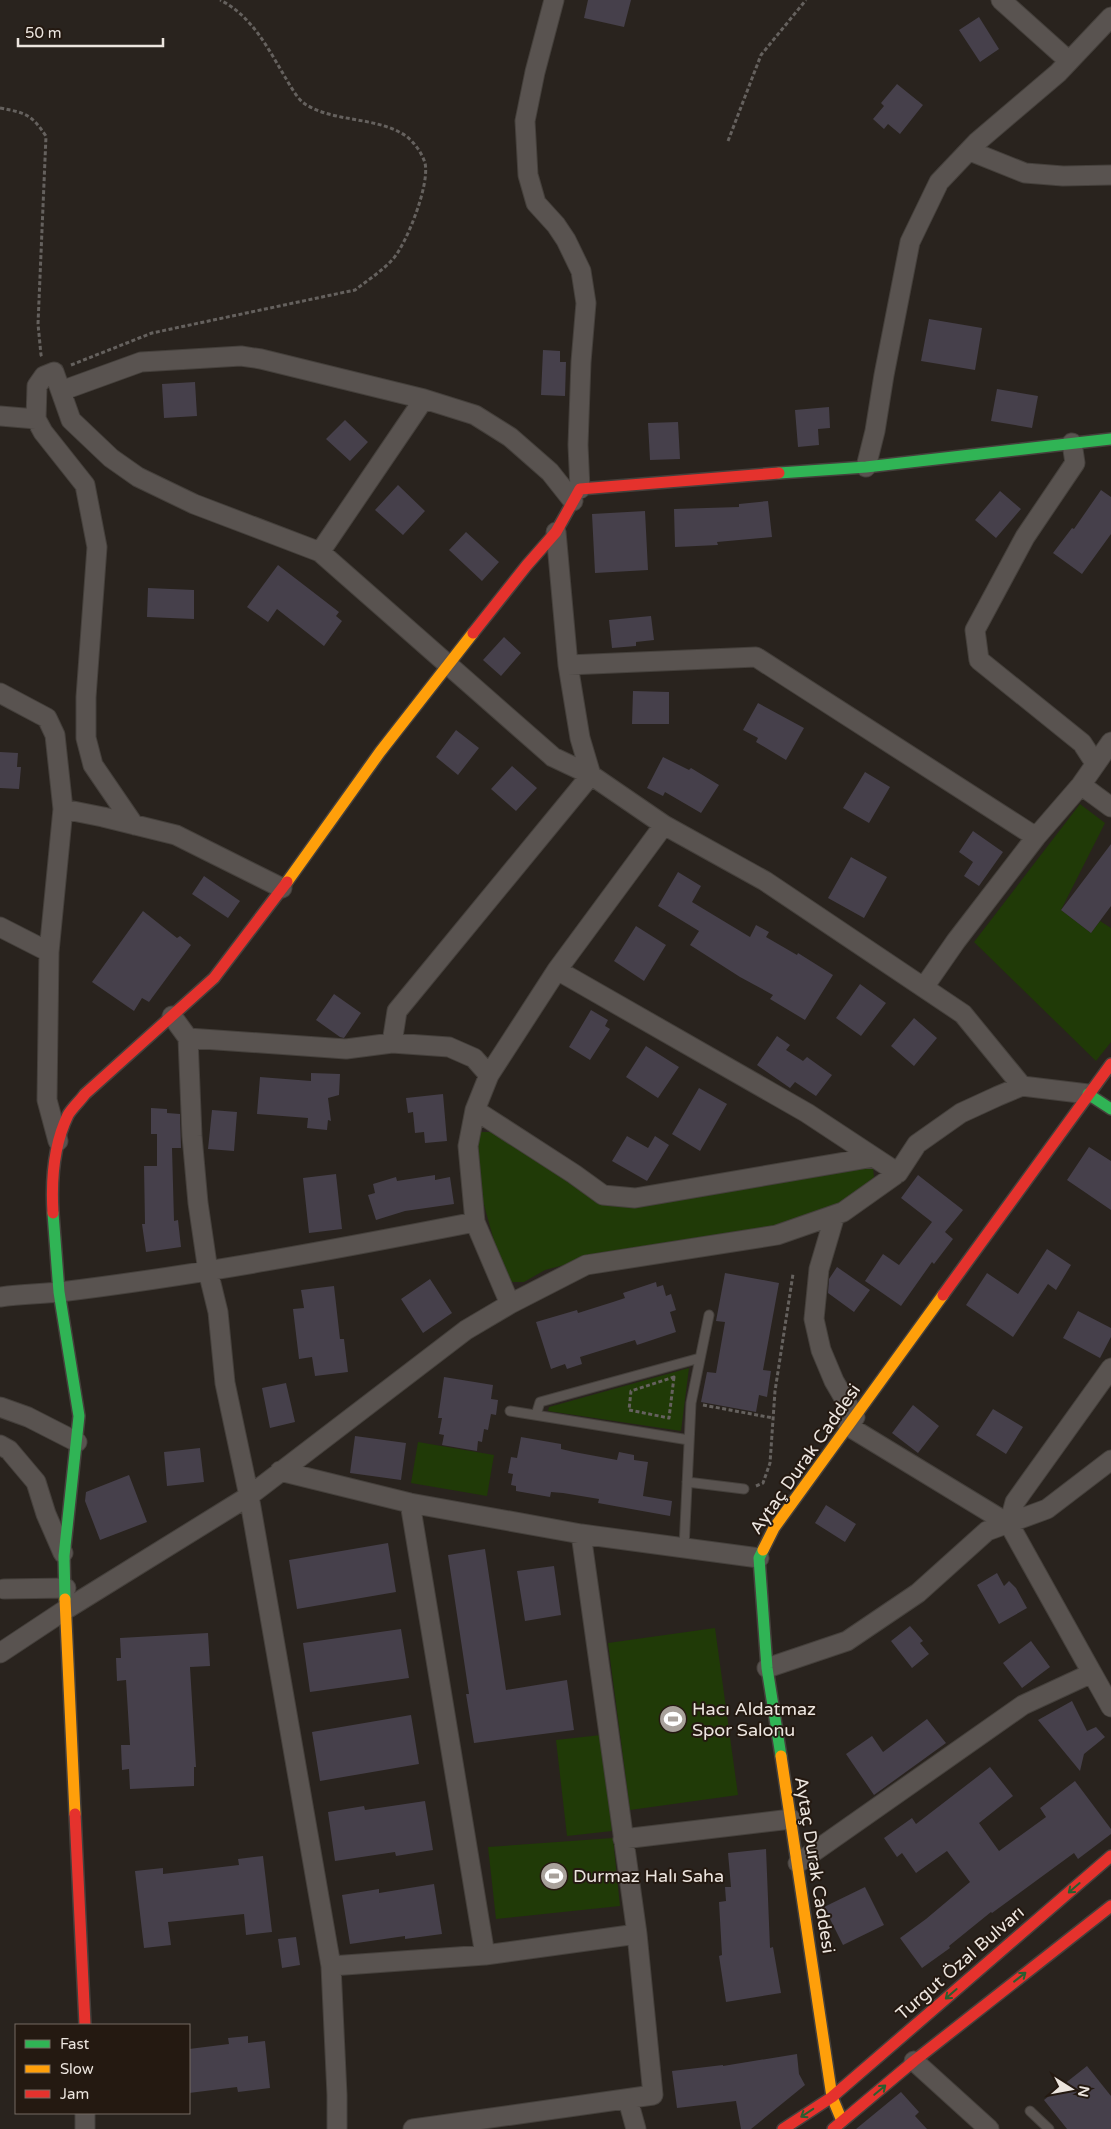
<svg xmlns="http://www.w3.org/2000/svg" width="1111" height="2129" font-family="'Varela Round',sans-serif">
<rect width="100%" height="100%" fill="#29231e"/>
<path fill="#203a07" d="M 1080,804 L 1105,823 L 1061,910 L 1091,933 L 1100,921 L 1111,928 L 1111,1042 L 1096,1061 L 974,942 Z
M 481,1132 L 494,1132 L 503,1136 L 596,1202 L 612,1205 L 739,1190 L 867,1168 L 873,1168 L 874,1177 L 850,1198 L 825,1211 L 781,1228 L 583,1260 L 545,1270 L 524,1282 L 507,1282 L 503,1273 L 479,1187 L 476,1134 Z
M 689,1368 L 681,1431 L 548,1411 L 549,1407 Z
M 418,1442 L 494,1455 L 487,1496 L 411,1483 Z
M 715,1628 L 738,1795 L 630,1810 L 608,1643 Z
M 601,1735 L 612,1831 L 567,1836 L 556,1740 Z
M 613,1838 L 620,1906 L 496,1919 L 488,1847 Z"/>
<path fill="#46404b" d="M 588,0 L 631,0 L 624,27 L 584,18 Z
M 979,17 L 999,49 L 980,62 L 959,30 Z
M 897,84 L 923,105 L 900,134 L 888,124 L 884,129 L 873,119 L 884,106 L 881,103 Z
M 929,319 L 982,328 L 975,370 L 921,361 Z
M 543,350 L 560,351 L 560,362 L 566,362 L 565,396 L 541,395 Z
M 195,382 L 197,416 L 164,418 L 162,384 Z
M 997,389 L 1038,396 L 1032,428 L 991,421 Z
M 829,407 L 830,428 L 818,429 L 819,445 L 798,447 L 795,410 Z
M 345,420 L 368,442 L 350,461 L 326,439 Z
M 678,422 L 680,459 L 650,460 L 648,423 Z
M 398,485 L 425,511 L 403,535 L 375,510 Z
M 1101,490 L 1111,497 L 1111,534 L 1082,574 L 1053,553 L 1072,528 L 1074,529 Z
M 1000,491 L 1021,509 L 996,538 L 975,520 Z
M 768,501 L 772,537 L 717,542 L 718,545 L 675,547 L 674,509 L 739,507 L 739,504 Z
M 645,511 L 648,570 L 595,573 L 592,514 Z
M 466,532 L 499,562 L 482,581 L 449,550 Z
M 278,565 L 339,612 L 336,616 L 342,621 L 324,646 L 277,609 L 268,622 L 247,607 Z
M 148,588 L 194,590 L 194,619 L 147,617 Z
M 651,616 L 654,640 L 636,642 L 636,646 L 612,648 L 609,620 Z
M 504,637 L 521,653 L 501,676 L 483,660 Z
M 633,691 L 669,692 L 669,724 L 632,724 Z
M 758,703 L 804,728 L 786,760 L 756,742 L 758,738 L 743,730 Z
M 456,730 L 479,748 L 458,775 L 436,757 Z
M 0,752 L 18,753 L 17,767 L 21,767 L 19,789 L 0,788 Z
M 663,757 L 689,770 L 691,768 L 719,785 L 701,813 L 665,792 L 663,796 L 647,788 Z
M 512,766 L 537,788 L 516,811 L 491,789 Z
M 865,772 L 890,787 L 869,823 L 843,808 Z
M 973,831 L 1003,852 L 979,886 L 964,876 L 973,862 L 959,852 Z
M 1111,844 L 1111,906 L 1091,933 L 1061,910 Z
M 851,857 L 887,877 L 864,918 L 828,898 Z
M 678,872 L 701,886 L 692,902 L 750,937 L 756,925 L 769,932 L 766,937 L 797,955 L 798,953 L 833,975 L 805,1020 L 770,999 L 773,995 L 740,977 L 690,945 L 699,931 L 658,906 Z
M 204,876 L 240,901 L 228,918 L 192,894 Z
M 143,911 L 177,938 L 180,936 L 191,945 L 149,1002 L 142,998 L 134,1011 L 92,982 Z
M 636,926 L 666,945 L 644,981 L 614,961 Z
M 860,984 L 886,1003 L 861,1036 L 836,1018 Z
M 334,994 L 361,1013 L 344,1038 L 340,1037 L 316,1020 Z
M 591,1010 L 608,1020 L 605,1026 L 610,1029 L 590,1060 L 569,1047 Z
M 914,1018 L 937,1038 L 914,1066 L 891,1046 Z
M 777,1036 L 790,1045 L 786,1050 L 803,1061 L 807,1057 L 832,1075 L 816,1096 L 795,1082 L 790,1088 L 757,1065 Z
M 646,1046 L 679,1067 L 658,1098 L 626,1077 Z
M 311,1073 L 340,1074 L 339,1095 L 328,1098 L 331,1121 L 328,1120 L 327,1130 L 307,1128 L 308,1118 L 257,1114 L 260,1077 L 311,1081 Z
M 699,1088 L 727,1104 L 700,1151 L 672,1134 Z
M 443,1094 L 447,1141 L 425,1143 L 424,1132 L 415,1133 L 413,1112 L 408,1113 L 406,1098 Z
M 151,1108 L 167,1109 L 167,1113 L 180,1114 L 181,1148 L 172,1148 L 174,1221 L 178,1220 L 181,1247 L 146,1252 L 142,1224 L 145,1224 L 144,1166 L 157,1166 L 157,1134 L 151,1134 Z
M 212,1110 L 237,1112 L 234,1151 L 208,1149 Z
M 627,1136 L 648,1148 L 655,1136 L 669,1145 L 647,1181 L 612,1161 Z
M 1089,1147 L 1111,1161 L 1111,1210 L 1067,1180 Z
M 336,1174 L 342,1229 L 309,1233 L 303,1178 Z
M 435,1175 L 435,1180 L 450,1177 L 454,1204 L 405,1211 L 376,1220 L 368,1195 L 375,1193 L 373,1184 L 396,1177 L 397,1181 Z
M 918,1175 L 963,1210 L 945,1232 L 953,1239 L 934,1264 L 932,1262 L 901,1306 L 865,1281 L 883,1254 L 899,1265 L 932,1222 L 901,1198 Z
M 1047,1249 L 1071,1265 L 1056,1290 L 1048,1284 L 1013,1337 L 966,1305 L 987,1273 L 1018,1294 Z
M 837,1267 L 870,1290 L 854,1312 L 828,1293 L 829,1279 Z
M 725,1273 L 779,1283 L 763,1370 L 771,1371 L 767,1397 L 759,1395 L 756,1412 L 701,1402 L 707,1372 L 716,1373 L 725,1322 L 716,1321 Z
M 430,1279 L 452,1313 L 423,1333 L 401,1299 Z
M 656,1282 L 657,1287 L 663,1285 L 666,1296 L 671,1294 L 676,1310 L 670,1312 L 676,1332 L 637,1345 L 635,1340 L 580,1357 L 582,1364 L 567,1369 L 565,1364 L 551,1369 L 536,1322 L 577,1310 L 578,1313 L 613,1302 L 625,1298 L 623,1293 Z
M 334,1286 L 340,1339 L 344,1339 L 348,1372 L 315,1376 L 312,1357 L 299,1359 L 293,1309 L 304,1308 L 301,1290 Z
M 1078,1311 L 1111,1328 L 1111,1337 L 1100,1358 L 1063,1338 Z
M 444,1377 L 493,1385 L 491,1399 L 498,1400 L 496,1415 L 491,1414 L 488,1430 L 484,1429 L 482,1442 L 478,1441 L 477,1451 L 442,1445 L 444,1435 L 439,1434 L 442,1418 L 438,1418 Z
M 286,1383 L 295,1422 L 270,1428 L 262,1388 Z
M 913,1405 L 939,1426 L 918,1453 L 892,1433 Z
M 993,1409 L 1023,1427 L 1006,1454 L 976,1435 Z
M 355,1436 L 406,1443 L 401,1480 L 350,1473 Z
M 521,1437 L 561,1444 L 561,1449 L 574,1452 L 617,1460 L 619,1452 L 634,1455 L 634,1460 L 648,1462 L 643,1496 L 672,1501 L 670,1516 L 598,1503 L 599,1499 L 563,1493 L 551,1492 L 550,1497 L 516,1491 L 516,1486 L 511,1485 L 513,1474 L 508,1473 L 511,1457 L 517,1458 Z
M 200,1448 L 204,1482 L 167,1486 L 164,1452 Z
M 129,1475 L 147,1522 L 100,1540 L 85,1501 L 86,1492 Z
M 826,1505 L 856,1524 L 845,1542 L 815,1523 Z
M 388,1543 L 396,1592 L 297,1609 L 289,1560 Z
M 485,1549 L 506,1690 L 567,1680 L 574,1730 L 474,1743 L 466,1694 L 469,1694 L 448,1555 Z
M 554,1566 L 561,1615 L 525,1621 L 517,1571 Z
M 997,1573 L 1004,1586 L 1009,1581 L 1016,1588 L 1027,1608 L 999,1624 L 977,1585 Z
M 910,1626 L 923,1641 L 920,1643 L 929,1654 L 912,1668 L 891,1641 Z
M 401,1629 L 409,1678 L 310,1692 L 303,1643 Z
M 208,1633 L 210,1666 L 190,1667 L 196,1767 L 194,1767 L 194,1786 L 130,1789 L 129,1769 L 122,1770 L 121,1745 L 130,1745 L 126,1680 L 117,1681 L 116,1658 L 121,1658 L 120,1638 Z
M 1031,1641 L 1050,1667 L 1022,1688 L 1003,1663 Z
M 1072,1701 L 1087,1731 L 1096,1727 L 1105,1737 L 1084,1754 L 1080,1771 L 1038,1720 Z
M 411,1715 L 419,1764 L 320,1781 L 312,1732 Z
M 927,1719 L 946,1743 L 874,1795 L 846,1754 L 872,1736 L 883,1752 Z
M 990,1767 L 1013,1796 L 979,1823 L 999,1851 L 1046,1817 L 1040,1808 L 1075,1781 L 1111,1829 L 1111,1834 L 1078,1859 L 1074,1853 L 992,1913 L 991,1912 L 949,1946 L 950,1948 L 922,1968 L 900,1938 L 926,1919 L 970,1882 L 947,1851 L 916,1873 L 902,1853 L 897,1857 L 884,1838 L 912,1818 L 916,1824 Z
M 425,1801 L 433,1850 L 396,1856 L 395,1852 L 335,1861 L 328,1812 L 364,1806 L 365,1810 Z
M 766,1849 L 770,1948 L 773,1947 L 781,1993 L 726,2002 L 719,1956 L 722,1955 L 719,1902 L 726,1901 L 725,1887 L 731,1887 L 728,1853 Z
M 263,1856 L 272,1932 L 246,1935 L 244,1914 L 168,1922 L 171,1945 L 144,1948 L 135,1871 L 163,1868 L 163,1874 L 239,1865 L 238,1859 Z
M 434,1884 L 442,1934 L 405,1939 L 405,1936 L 350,1944 L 342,1895 L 379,1889 L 379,1893 Z
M 865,1887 L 884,1925 L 843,1945 L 824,1907 Z
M 296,1937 L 300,1965 L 282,1968 L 278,1939 Z
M 248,2036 L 248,2043 L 265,2041 L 270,2088 L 238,2092 L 237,2087 L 189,2093 L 189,2049 L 229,2044 L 228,2038 Z
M 797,2054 L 799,2074 L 805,2085 L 751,2129 L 741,2129 L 736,2101 L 677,2108 L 672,2071 L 723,2065 L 723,2066 Z
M 1087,2066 L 1111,2096 L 1111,2129 L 1067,2129 L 1044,2100 Z
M 901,2092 L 919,2112 L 915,2116 L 927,2129 L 856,2129 Z"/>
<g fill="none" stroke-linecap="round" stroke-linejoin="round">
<g stroke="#45403c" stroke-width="11">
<path id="lane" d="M 510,1411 L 689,1440
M 536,1415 L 540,1402 L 700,1358
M 687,1482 L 744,1489
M 684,1548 L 691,1403 L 709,1315
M 1030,2111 L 1049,2129"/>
</g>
<g stroke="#45403c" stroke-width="21">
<path id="street" d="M 554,0 L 535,72 L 525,121 L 528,175 L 536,203 L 556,225 L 566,240 L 581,271 L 586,303 L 581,362 L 578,445 L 580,489
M 1001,0 L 1069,61
M 970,151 L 1025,173 L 1063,176 L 1111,175
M 61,391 L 141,362 L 241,356 L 261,359 L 424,399 L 475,415 L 510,437 L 550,472 L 573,501
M 0,416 L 36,419
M 1072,443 L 1075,463 L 1025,537 L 975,630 L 979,660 L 1082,743 L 1095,763
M 866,467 L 875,431 L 884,375 L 910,242 L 939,182 L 977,142 L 1058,73 L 1111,17
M 556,532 L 568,665 L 580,738 L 591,775 L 664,825 L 765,881 L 963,1014 L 1022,1086
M 320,552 L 424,399
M 568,665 L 756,657 L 1036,837
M 0,693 L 47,718 L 55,735 L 63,809 L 49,952 L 47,1100 L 58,1141
M 1081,785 L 1111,807
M 63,809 L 103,817 L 176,835 L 282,888
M 134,825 L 93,765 L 86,738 L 86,697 L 97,547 L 85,485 L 43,432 L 36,419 L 37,386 L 44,376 L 54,372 L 71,420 L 111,458 L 138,477 L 194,504 L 320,552 L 553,757 L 591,775 L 397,1011 L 392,1043
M 0,927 L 49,952
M 557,970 L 807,1113 L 898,1173
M 924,987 L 956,941 L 1036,837 L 1081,785 L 1111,742
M 172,1016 L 188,1038 L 192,1136 L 198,1203 L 208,1271 L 218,1312 L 225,1383 L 249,1496 L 331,1966 L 337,2095 L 337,2129
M 188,1038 L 346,1049 L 392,1043 L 449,1047 L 474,1058 L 489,1075
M 475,1110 L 574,1174 L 603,1195 L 635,1198 L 874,1157
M 835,1215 L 819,1269 L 814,1319 L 821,1350 L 834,1381 L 855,1417
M 0,1297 C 20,1294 40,1294 60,1292 C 199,1275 337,1249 475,1222
M 510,1304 L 475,1222 L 468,1146 L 475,1110 L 489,1075 L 557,970 L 664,825
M 0,1407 L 28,1417 L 77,1442
M 848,1426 L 1009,1524 L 1092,1673
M 0,1445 L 9,1450 L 36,1482 L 46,1514 L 63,1553
M 280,1471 L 410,1503 L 581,1534 L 759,1558
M 410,1503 L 485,1955
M 1009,1524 L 1015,1502 L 1111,1368
M 4,1589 L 66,1588
M 0,1653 L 65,1610 L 249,1496 L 466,1330 L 510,1304 L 586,1265 L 777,1235 L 843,1212 L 898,1173 L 917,1144 L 961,1113 L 998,1096 L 1022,1086 L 1088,1094
M 767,1668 L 847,1641 L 918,1593 L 987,1531 L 1047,1509 L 1111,1460
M 623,1839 L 791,1819
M 798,1863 L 1023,1705 L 1092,1673 L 1111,1707
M 331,1966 L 485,1955 L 637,1934
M 914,2061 L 989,2129
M 628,2100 L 636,2129
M 85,2129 L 85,2113
M 413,2129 L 653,2095 L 637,1934 L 581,1534"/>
</g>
<g stroke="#45403c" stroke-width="14">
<path id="fast" d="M 779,473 L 866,467 L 1111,439
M 1088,1094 L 1111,1109
M 53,1213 L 59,1292 L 79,1416 L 64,1556 L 65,1599
M 763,1550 L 759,1558 L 767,1668 L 781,1756"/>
</g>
<g stroke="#45403c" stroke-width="14">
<path id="slow" d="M 287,882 L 380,752 L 473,633
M 763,1550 L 774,1528 L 943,1295
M 65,1599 L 75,1814
M 781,1756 L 832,2097 L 842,2121"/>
</g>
<g stroke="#45403c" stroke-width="14">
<path id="jam" d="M 473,633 L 527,565 L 556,532 L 580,489 L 779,473
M 53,1213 C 51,1180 53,1146 68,1115 C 72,1108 80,1101 85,1094 L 214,978 L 287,882
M 943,1295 L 1111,1064
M 75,1814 L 85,2025
M 783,2129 L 832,2097 L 1111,1856
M 833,2129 L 914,2061 L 1111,1906"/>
</g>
<path stroke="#65615e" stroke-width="3" stroke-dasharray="4 2.5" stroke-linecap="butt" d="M 0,108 C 26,113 31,114 46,136 L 38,324 L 41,355 L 43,358
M 728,141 L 761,55 L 806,0
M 71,365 L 152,333 L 355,290 C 368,280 382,271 393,259 C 407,243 430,184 425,163 C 422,153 414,142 406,136 C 376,116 335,123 305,104 C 297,99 290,85 285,77 C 268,48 251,15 220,0
M 674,1377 L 669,1418 L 629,1410 L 631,1391 Z
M 703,1405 L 773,1418
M 756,1486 L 763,1483 L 770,1463 L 775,1391 L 793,1274"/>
<use href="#lane" stroke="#595350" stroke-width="9"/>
<use href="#street" stroke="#595350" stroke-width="19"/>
<use href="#fast" stroke="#30b455" stroke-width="11"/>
<use href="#slow" stroke="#ff9f0a" stroke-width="11"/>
<use href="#jam" stroke="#e5322d" stroke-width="11"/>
</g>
<defs><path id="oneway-shaft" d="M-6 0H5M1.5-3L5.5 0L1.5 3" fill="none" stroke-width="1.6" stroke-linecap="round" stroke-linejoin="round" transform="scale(1.25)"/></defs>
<g stroke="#295f30">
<use href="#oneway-shaft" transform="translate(1074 1888) rotate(139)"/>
<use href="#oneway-shaft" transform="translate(1020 1977) rotate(-38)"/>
<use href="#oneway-shaft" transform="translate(951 1994) rotate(139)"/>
<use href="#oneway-shaft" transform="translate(880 2090) rotate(-40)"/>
<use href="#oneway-shaft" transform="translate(807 2113) rotate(147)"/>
</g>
<defs>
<g id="stadium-disc" transform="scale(1.4375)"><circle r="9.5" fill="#a8a19b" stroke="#241911"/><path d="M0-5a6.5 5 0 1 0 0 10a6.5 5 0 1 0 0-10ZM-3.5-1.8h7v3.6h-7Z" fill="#fff"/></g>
</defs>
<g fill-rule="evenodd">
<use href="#stadium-disc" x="673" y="1719"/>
<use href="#stadium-disc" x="554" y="1876"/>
</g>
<g text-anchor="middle" stroke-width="4" stroke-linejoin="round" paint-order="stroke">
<g font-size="18" fill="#ece5df" stroke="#241911">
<text transform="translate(805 1459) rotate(-55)" y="6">Aytaç Durak Caddesi</text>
<text transform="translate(815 1865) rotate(81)" y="6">Aytaç Durak Caddesi</text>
<text transform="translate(960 1963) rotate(-41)" y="6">Turgut Özal Bulvarı</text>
</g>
<g font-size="18" fill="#ece5df" stroke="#241911" text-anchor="start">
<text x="692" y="1715">Hacı Aldatmaz<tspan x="692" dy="21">Spor Salonu</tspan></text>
<text x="573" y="1882">Durmaz Halı Saha</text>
</g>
</g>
<rect x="15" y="2024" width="175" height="90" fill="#241911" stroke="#746b63"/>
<rect x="25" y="2040" width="25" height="8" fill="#30b455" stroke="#746b63"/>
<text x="60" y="2049" font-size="15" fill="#ece5df">Fast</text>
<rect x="25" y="2065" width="25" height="8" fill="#ff9f0a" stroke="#746b63"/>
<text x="60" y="2074" font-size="15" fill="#ece5df">Slow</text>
<rect x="25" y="2090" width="25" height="8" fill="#e5322d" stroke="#746b63"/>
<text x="60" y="2099" font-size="15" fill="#ece5df">Jam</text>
<g transform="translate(1071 2089) rotate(101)" stroke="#241911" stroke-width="4" paint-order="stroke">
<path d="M0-4L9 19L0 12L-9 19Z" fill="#ece5df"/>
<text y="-8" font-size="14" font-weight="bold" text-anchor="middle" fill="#ece5df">N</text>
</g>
<path d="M18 38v8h145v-8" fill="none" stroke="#ece5df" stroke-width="2.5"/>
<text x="25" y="38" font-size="15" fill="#ece5df" stroke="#241911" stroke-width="4" paint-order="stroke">50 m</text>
</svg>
